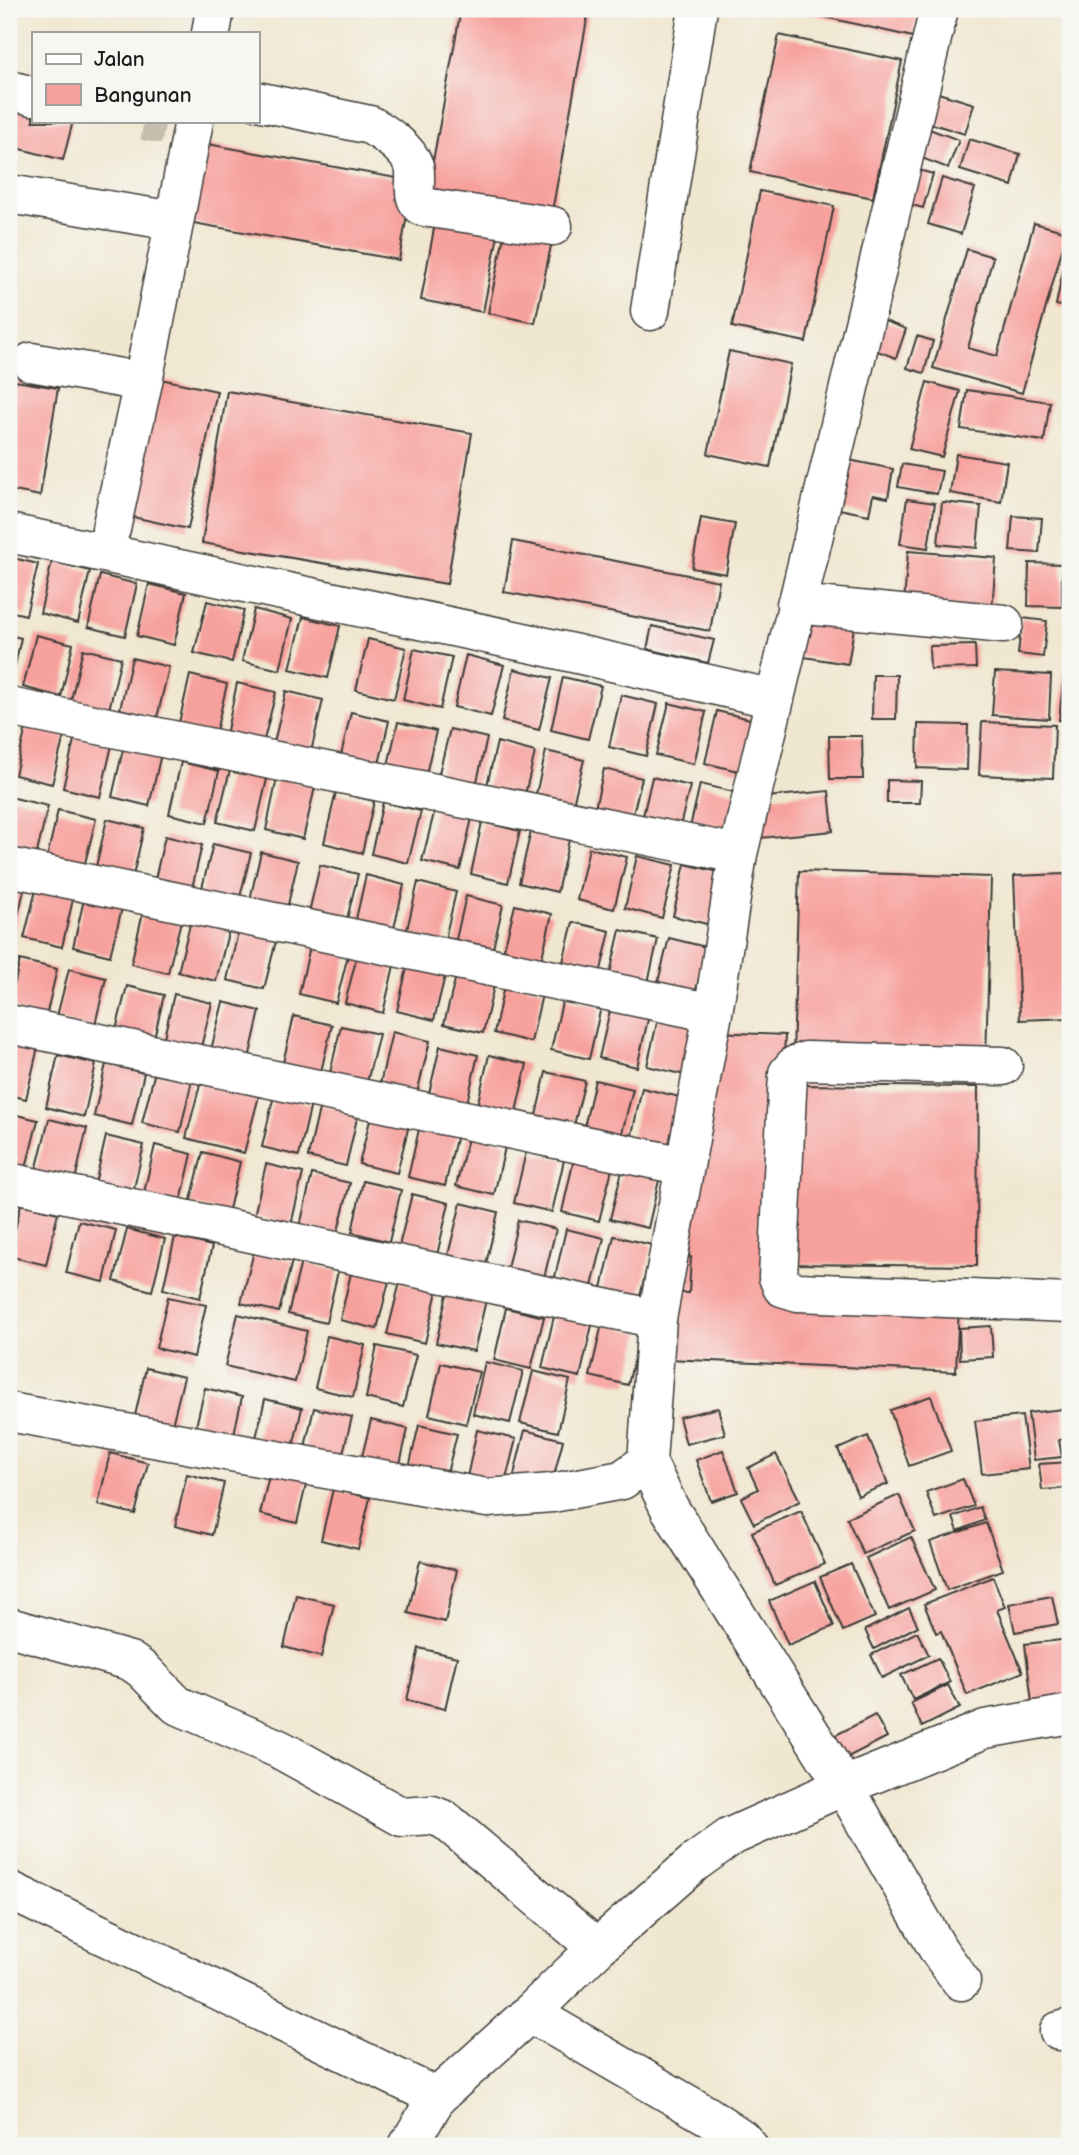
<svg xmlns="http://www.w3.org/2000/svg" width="1079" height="2155" font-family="'Balsamiq Sans',sans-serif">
<rect width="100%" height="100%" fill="#f6f6f2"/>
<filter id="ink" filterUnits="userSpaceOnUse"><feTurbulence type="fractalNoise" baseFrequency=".0143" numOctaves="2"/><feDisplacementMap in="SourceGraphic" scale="14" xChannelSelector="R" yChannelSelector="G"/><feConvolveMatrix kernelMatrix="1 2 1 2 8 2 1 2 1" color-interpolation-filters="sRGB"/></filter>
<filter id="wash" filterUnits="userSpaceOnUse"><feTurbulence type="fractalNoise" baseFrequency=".00686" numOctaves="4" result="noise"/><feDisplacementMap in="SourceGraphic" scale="28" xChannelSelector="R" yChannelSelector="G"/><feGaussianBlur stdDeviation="1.57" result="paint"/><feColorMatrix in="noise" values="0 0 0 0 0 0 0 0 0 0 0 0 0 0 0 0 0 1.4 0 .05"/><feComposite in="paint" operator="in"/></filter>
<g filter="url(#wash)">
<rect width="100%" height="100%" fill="#f0e7d0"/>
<g id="blocks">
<path fill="#f7a19d" d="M 461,9 L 589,9 L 552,212 L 428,188 Z
M 789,9 L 919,9 L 913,37 Z
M 779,35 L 902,61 L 873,198 L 750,172 Z
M 935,92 L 974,104 L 965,134 L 926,122 Z
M 17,100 L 33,105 L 33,121 L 73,121 L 63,160 L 9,146 L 9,134 Z
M 921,126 L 959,140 L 948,168 L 911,154 Z
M 969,139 L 1020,154 L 1012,186 L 960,170 Z
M 191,141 L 413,181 L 399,260 L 177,220 Z
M 908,167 L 933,174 L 923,208 L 898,201 Z
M 942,178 L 975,188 L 961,234 L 928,224 Z
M 760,191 L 834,206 L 806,342 L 732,327 Z
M 437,212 L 500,225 L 483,312 L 421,300 Z
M 1034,223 L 1067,232 L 1022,393 L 933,368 L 967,249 L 993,257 L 968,348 L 997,356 Z
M 506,226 L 553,236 L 535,323 L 488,313 Z
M 1069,241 L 1070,241 L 1070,308 L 1056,305 Z
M 877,318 L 906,329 L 896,358 L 867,347 Z
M 917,336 L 933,341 L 924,373 L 907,368 Z
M 729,351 L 791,364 L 770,467 L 708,454 Z
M 156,378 L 217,391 L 188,529 L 128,516 Z
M 9,380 L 58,388 L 40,496 L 9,490 Z
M 927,382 L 960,391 L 942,457 L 909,449 Z
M 967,390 L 1050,402 L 1044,441 L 961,429 Z
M 227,391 L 472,433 L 447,584 L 202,543 Z
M 956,454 L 1007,462 L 1001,502 L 950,493 Z
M 844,459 L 893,469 L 888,498 L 873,495 L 869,515 L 834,508 Z
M 902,464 L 942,471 L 937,494 L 898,487 Z
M 907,499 L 935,503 L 928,548 L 900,544 Z
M 942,502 L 981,506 L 977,548 L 938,544 Z
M 1013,516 L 1042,518 L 1039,553 L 1010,551 Z
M 701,518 L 735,524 L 726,574 L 692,568 Z
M 513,541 L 719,581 L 710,631 L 504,592 Z
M 908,551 L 996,558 L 992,610 L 904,603 Z
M 9,557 L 38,564 L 26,615 L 9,611 Z
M 52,561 L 90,571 L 78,623 L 40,613 Z
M 1029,563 L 1062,564 L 1062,607 L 1028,606 Z
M 100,575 L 137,584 L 125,636 L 88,627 Z
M 149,584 L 186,593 L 174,645 L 137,636 Z
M 207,601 L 244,610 L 232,662 L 194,653 Z
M 254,609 L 292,619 L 280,670 L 242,661 Z
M 303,617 L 340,626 L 328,678 L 290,669 Z
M 1022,618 L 1047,621 L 1043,657 L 1018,654 Z
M 804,620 L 854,628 L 848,664 L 798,656 Z
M 652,626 L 714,640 L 708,663 L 647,649 Z
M 9,635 L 21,638 L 10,688 L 9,688 Z
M 36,635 L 73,644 L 61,697 L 23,687 Z
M 368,639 L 406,648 L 394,699 L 356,690 Z
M 975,645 L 976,668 L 930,669 L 929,646 Z
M 83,649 L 121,658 L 109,710 L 71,700 Z
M 414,649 L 452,657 L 440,709 L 403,700 Z
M 466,655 L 504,665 L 491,716 L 454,707 Z
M 132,658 L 169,667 L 157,718 L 120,709 Z
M 514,669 L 552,678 L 539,730 L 502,721 Z
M 995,672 L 1051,675 L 1049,719 L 992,715 Z
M 1064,674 L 1070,674 L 1070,721 L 1059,720 Z
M 190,675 L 227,684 L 215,736 L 178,727 Z
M 873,675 L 897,675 L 896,719 L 872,719 Z
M 563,677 L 601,686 L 588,739 L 551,730 Z
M 237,683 L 276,692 L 263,744 L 226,735 Z
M 286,691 L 323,700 L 311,752 L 274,743 Z
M 621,695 L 658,704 L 646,756 L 609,747 Z
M 669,703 L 706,712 L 694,764 L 656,755 Z
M 717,711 L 754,720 L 742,772 L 705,763 Z
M 351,712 L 389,721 L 377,773 L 339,764 Z
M 398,722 L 436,731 L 424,783 L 386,774 Z
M 982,722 L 1055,725 L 1053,778 L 979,775 Z
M 27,723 L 65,732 L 52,784 L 15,775 Z
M 918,724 L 968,725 L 967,770 L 917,768 Z
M 450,729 L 487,738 L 475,790 L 437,781 Z
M 75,736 L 112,745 L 100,797 L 63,788 Z
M 829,736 L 862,736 L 863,779 L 830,779 Z
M 497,742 L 535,752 L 523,803 L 485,794 Z
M 124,745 L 161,754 L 149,806 L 112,797 Z
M 546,751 L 584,760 L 571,812 L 534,803 Z
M 181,762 L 219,771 L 207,823 L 169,814 Z
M 604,769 L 642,778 L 629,830 L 592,821 Z
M 230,770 L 267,779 L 255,831 L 217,822 Z
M 652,777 L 690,786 L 677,838 L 640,829 Z
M 277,778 L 315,787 L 303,839 L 266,830 Z
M 887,780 L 921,781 L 920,803 L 887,803 Z
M 700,784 L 738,793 L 725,845 L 688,836 Z
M 829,791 L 833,831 L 760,838 L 756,798 Z
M 336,792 L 374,801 L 362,853 L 324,843 Z
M 10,797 L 48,806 L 36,857 L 9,851 Z
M 383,802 L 421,811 L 408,863 L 371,854 Z
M 435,809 L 472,818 L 460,870 L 422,861 Z
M 58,810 L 96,819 L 83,871 L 46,862 Z
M 107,819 L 144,828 L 132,880 L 95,871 Z
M 482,822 L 520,831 L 508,883 L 471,874 Z
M 531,831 L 569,840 L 557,892 L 519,883 Z
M 165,836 L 202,845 L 190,897 L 153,888 Z
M 213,844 L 251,853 L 238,905 L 200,896 Z
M 589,848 L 627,857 L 614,909 L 577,900 Z
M 261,852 L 298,861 L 286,913 L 249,904 Z
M 637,856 L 675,865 L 662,918 L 625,908 Z
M 685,864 L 723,873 L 711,925 L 673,916 Z
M 320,865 L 358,874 L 345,927 L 308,917 Z
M 799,871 L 991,877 L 986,1060 L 793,1055 Z
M 1065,874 L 1070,1018 L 1020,1020 L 1014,876 Z
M 366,875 L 404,885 L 392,937 L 354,928 Z
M 9,878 L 26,882 L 14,933 L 9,932 Z
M 418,882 L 456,892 L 444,943 L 406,934 Z
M 37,886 L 74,895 L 62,947 L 24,938 Z
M 85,895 L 123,904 L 110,956 L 73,947 Z
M 466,896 L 503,905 L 491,957 L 454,948 Z
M 515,905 L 552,914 L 540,966 L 502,957 Z
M 143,912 L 181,921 L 168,973 L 131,964 Z
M 191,920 L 229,929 L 216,981 L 178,972 Z
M 573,922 L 610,931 L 598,983 L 560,974 Z
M 239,928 L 277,937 L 264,989 L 227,980 Z
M 620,930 L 658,939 L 646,991 L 608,982 Z
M 669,938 L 706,947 L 694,999 L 656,990 Z
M 311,942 L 349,951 L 336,1003 L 299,994 Z
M 358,952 L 395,961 L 383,1013 L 345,1003 Z
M 409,959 L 447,968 L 434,1020 L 397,1011 Z
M 20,960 L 57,969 L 45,1021 L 9,1007 Z
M 69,969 L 106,978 L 94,1029 L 56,1020 Z
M 457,972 L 495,981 L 483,1033 L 444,1024 Z
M 505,981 L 543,990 L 531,1042 L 494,1033 Z
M 127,986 L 164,995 L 152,1047 L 114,1038 Z
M 174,994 L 212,1003 L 199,1055 L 162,1046 Z
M 563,998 L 601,1007 L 589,1059 L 551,1050 Z
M 223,1002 L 260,1011 L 248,1063 L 210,1054 Z
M 611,1006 L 649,1015 L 637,1067 L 599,1058 Z
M 659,1014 L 697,1023 L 685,1075 L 647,1066 Z
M 294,1016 L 332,1025 L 320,1076 L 282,1067 Z
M 341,1026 L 379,1034 L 366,1086 L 329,1077 Z
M 392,1032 L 430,1041 L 417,1093 L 380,1084 Z
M 715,1032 L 785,1035 L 773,1297 L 959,1305 L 956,1372 L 668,1359 L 670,1293 L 689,1293 L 691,1257 L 689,1257 L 696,1112 Z
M 9,1040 L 38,1047 L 26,1099 L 9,1095 Z
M 440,1046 L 478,1055 L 466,1107 L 428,1098 Z
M 58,1055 L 96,1064 L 84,1117 L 46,1107 Z
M 489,1055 L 527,1064 L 515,1116 L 477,1106 Z
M 106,1064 L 144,1073 L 132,1125 L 94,1116 Z
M 155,1071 L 192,1080 L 180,1132 L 142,1123 Z
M 546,1072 L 585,1081 L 572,1133 L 534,1124 Z
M 202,1077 L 260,1092 L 244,1153 L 186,1138 Z
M 595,1080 L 633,1089 L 620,1141 L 583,1132 Z
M 797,1085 L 978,1087 L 977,1266 L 790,1264 Z
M 642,1088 L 680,1097 L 668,1149 L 631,1139 Z
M 274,1095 L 311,1104 L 299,1156 L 262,1147 Z
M 320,1105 L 358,1114 L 346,1166 L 308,1157 Z
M 372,1112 L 410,1121 L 397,1173 L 359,1164 Z
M 9,1113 L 38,1120 L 25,1172 L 9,1168 Z
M 49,1119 L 87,1128 L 75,1180 L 36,1171 Z
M 420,1125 L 457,1134 L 445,1186 L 408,1177 Z
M 469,1134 L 506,1143 L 494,1195 L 456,1186 Z
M 106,1136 L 144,1145 L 132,1197 L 94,1188 Z
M 155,1145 L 192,1154 L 180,1206 L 143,1197 Z
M 203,1152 L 240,1162 L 228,1214 L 190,1204 Z
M 526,1152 L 564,1160 L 552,1212 L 514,1203 Z
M 574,1159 L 612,1169 L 599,1221 L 562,1212 Z
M 266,1164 L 303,1173 L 291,1225 L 254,1216 Z
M 623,1167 L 660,1176 L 648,1228 L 610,1219 Z
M 312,1174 L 350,1183 L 337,1235 L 300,1226 Z
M 363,1181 L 401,1190 L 389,1242 L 352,1232 Z
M 412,1194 L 449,1203 L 437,1255 L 399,1246 Z
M 461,1203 L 498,1212 L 486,1264 L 448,1255 Z
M 21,1204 L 58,1213 L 46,1265 L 9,1256 Z
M 518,1220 L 556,1229 L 543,1282 L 506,1273 Z
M 79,1221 L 116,1230 L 104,1282 L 66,1273 Z
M 127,1229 L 165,1239 L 152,1291 L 114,1281 Z
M 566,1229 L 604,1238 L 591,1290 L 554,1281 Z
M 614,1236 L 652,1245 L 640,1297 L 602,1288 Z
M 175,1237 L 212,1246 L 200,1298 L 163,1289 Z
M 254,1251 L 292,1261 L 279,1312 L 241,1303 Z
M 301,1262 L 338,1271 L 326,1323 L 288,1314 Z
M 352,1269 L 390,1277 L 377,1329 L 340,1320 Z
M 400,1282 L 437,1291 L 425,1343 L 387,1334 Z
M 448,1290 L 486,1300 L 474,1351 L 436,1343 Z
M 168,1297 L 206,1305 L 194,1357 L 156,1348 Z
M 506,1308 L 544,1317 L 531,1369 L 494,1360 Z
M 238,1314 L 307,1331 L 295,1382 L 225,1366 Z
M 554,1316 L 592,1325 L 580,1377 L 542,1368 Z
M 602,1324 L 640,1333 L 628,1385 L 590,1376 Z
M 991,1326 L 993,1357 L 960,1359 L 959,1328 Z
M 327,1336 L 365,1345 L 353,1397 L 315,1388 Z
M 377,1346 L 416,1355 L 403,1407 L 366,1398 Z
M 485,1362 L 523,1371 L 510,1423 L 473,1414 Z
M 441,1363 L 479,1372 L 466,1424 L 429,1415 Z
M 146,1368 L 184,1377 L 171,1429 L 134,1420 Z
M 533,1371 L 570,1380 L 558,1432 L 520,1423 Z
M 205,1388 L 242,1397 L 231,1448 L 193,1439 Z
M 931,1396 L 951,1451 L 909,1466 L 890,1410 Z
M 265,1399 L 302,1408 L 290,1460 L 253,1451 Z
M 314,1408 L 352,1417 L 339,1469 L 302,1460 Z
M 718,1408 L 725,1434 L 686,1444 L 679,1417 Z
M 1063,1409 L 1066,1439 L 1059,1440 L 1062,1457 L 1034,1460 L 1028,1413 Z
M 1022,1416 L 1029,1469 L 982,1474 L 975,1421 Z
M 371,1420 L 408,1429 L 396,1481 L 358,1472 Z
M 419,1425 L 457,1434 L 444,1485 L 407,1476 Z
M 477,1430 L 516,1439 L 503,1491 L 466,1482 Z
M 525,1430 L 563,1440 L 550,1492 L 512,1483 Z
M 868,1436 L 888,1484 L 858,1496 L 838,1449 Z
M 723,1450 L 738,1492 L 711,1501 L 696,1460 Z
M 110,1453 L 148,1463 L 135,1514 L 98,1505 Z
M 776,1454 L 800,1501 L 754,1524 L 741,1498 L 758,1489 L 748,1468 Z
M 1070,1462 L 1070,1488 L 1042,1490 L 1039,1464 Z
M 272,1463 L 309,1472 L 297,1523 L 260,1514 Z
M 187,1474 L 224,1483 L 212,1535 L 175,1526 Z
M 963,1479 L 974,1506 L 936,1519 L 926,1492 Z
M 333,1489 L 370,1498 L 358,1549 L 321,1540 Z
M 899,1495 L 915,1531 L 863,1554 L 847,1518 Z
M 980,1507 L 985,1520 L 958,1531 L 953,1517 Z
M 801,1511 L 825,1564 L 775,1585 L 752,1532 Z
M 986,1523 L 1003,1570 L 947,1590 L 930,1542 Z
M 911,1537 L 935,1590 L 889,1610 L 866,1558 Z
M 420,1561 L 457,1570 L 445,1622 L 408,1613 Z
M 851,1564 L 875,1617 L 843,1631 L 820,1577 Z
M 993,1577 L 1005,1607 L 997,1610 L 1023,1672 L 967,1695 L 941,1631 L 936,1633 L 924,1604 Z
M 815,1581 L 834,1626 L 788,1645 L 769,1601 Z
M 296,1595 L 334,1604 L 321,1657 L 284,1647 Z
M 1052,1596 L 1058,1624 L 1015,1632 L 1009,1604 Z
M 909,1608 L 918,1626 L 874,1649 L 865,1630 Z
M 917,1632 L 929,1655 L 882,1678 L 871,1655 Z
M 1070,1639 L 1070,1699 L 1032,1703 L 1025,1644 Z
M 419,1648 L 457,1657 L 445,1709 L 407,1700 Z
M 938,1658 L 950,1682 L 913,1700 L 901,1675 Z
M 948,1685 L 960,1708 L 922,1727 L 911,1703 Z
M 875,1715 L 887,1737 L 838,1762 L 826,1740 Z"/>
</g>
</g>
<g filter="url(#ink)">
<use href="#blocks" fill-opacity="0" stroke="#3c3a37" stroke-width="2"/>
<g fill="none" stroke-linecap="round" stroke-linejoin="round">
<path stroke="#c6beac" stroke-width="38" stroke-dasharray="38 19" stroke-linecap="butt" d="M 144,121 L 165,125"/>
<g stroke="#3c3a37" stroke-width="41">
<path id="minor" d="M 939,9 L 738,854 L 713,1013 L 657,1319 L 647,1462 L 670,1509 L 844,1786 L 939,1951 L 961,1981
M 211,33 L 215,9
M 9,90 L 33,96
M 257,101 L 370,125 C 385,133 408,149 414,166 C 418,180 409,197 423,207 L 553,226
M 9,194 L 174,221
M 650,311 L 698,9
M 31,362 L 143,382
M 111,529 L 143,382 L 194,121
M 9,533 L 533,644 L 774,699
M 796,604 L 1004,624
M 9,707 L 738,854
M 9,867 L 713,1013
M 9,1024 L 684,1166
M 1003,1066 L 806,1061 L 795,1065 L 788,1073 L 778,1277 L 782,1287 L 798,1292 L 1070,1303
M 9,1182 L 657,1319
M 9,1412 L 487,1498 L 552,1493 L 622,1480 L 647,1462
M 9,1627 L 130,1661 L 143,1670 L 177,1705 L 279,1749 L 402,1817 L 432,1815 L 445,1820 L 597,1948
M 9,1890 L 437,2097
M 530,2013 L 708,2116 L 741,2138 L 748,2146
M 1059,2031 L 1070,2028
M 408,2146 L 437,2097 L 530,2013 L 597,1948 L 694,1863 L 730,1837 L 844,1786 L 985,1729 L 1070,1714"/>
</g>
<use href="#minor" stroke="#fff" stroke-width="38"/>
</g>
</g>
<rect width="1079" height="2155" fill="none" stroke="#f6f6f2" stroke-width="35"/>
<rect x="32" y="32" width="228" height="91" fill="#f6f6f2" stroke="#9f9f9c" stroke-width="2"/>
<rect x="46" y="54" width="35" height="10" fill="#ffffff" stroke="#9f9f9c" stroke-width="2"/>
<text x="94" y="66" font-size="21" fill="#1c1c1c">Jalan</text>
<rect x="46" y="84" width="35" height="21" fill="#f7a19d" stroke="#9f9f9c" stroke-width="2"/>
<text x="94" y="102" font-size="21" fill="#1c1c1c">Bangunan</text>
</svg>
